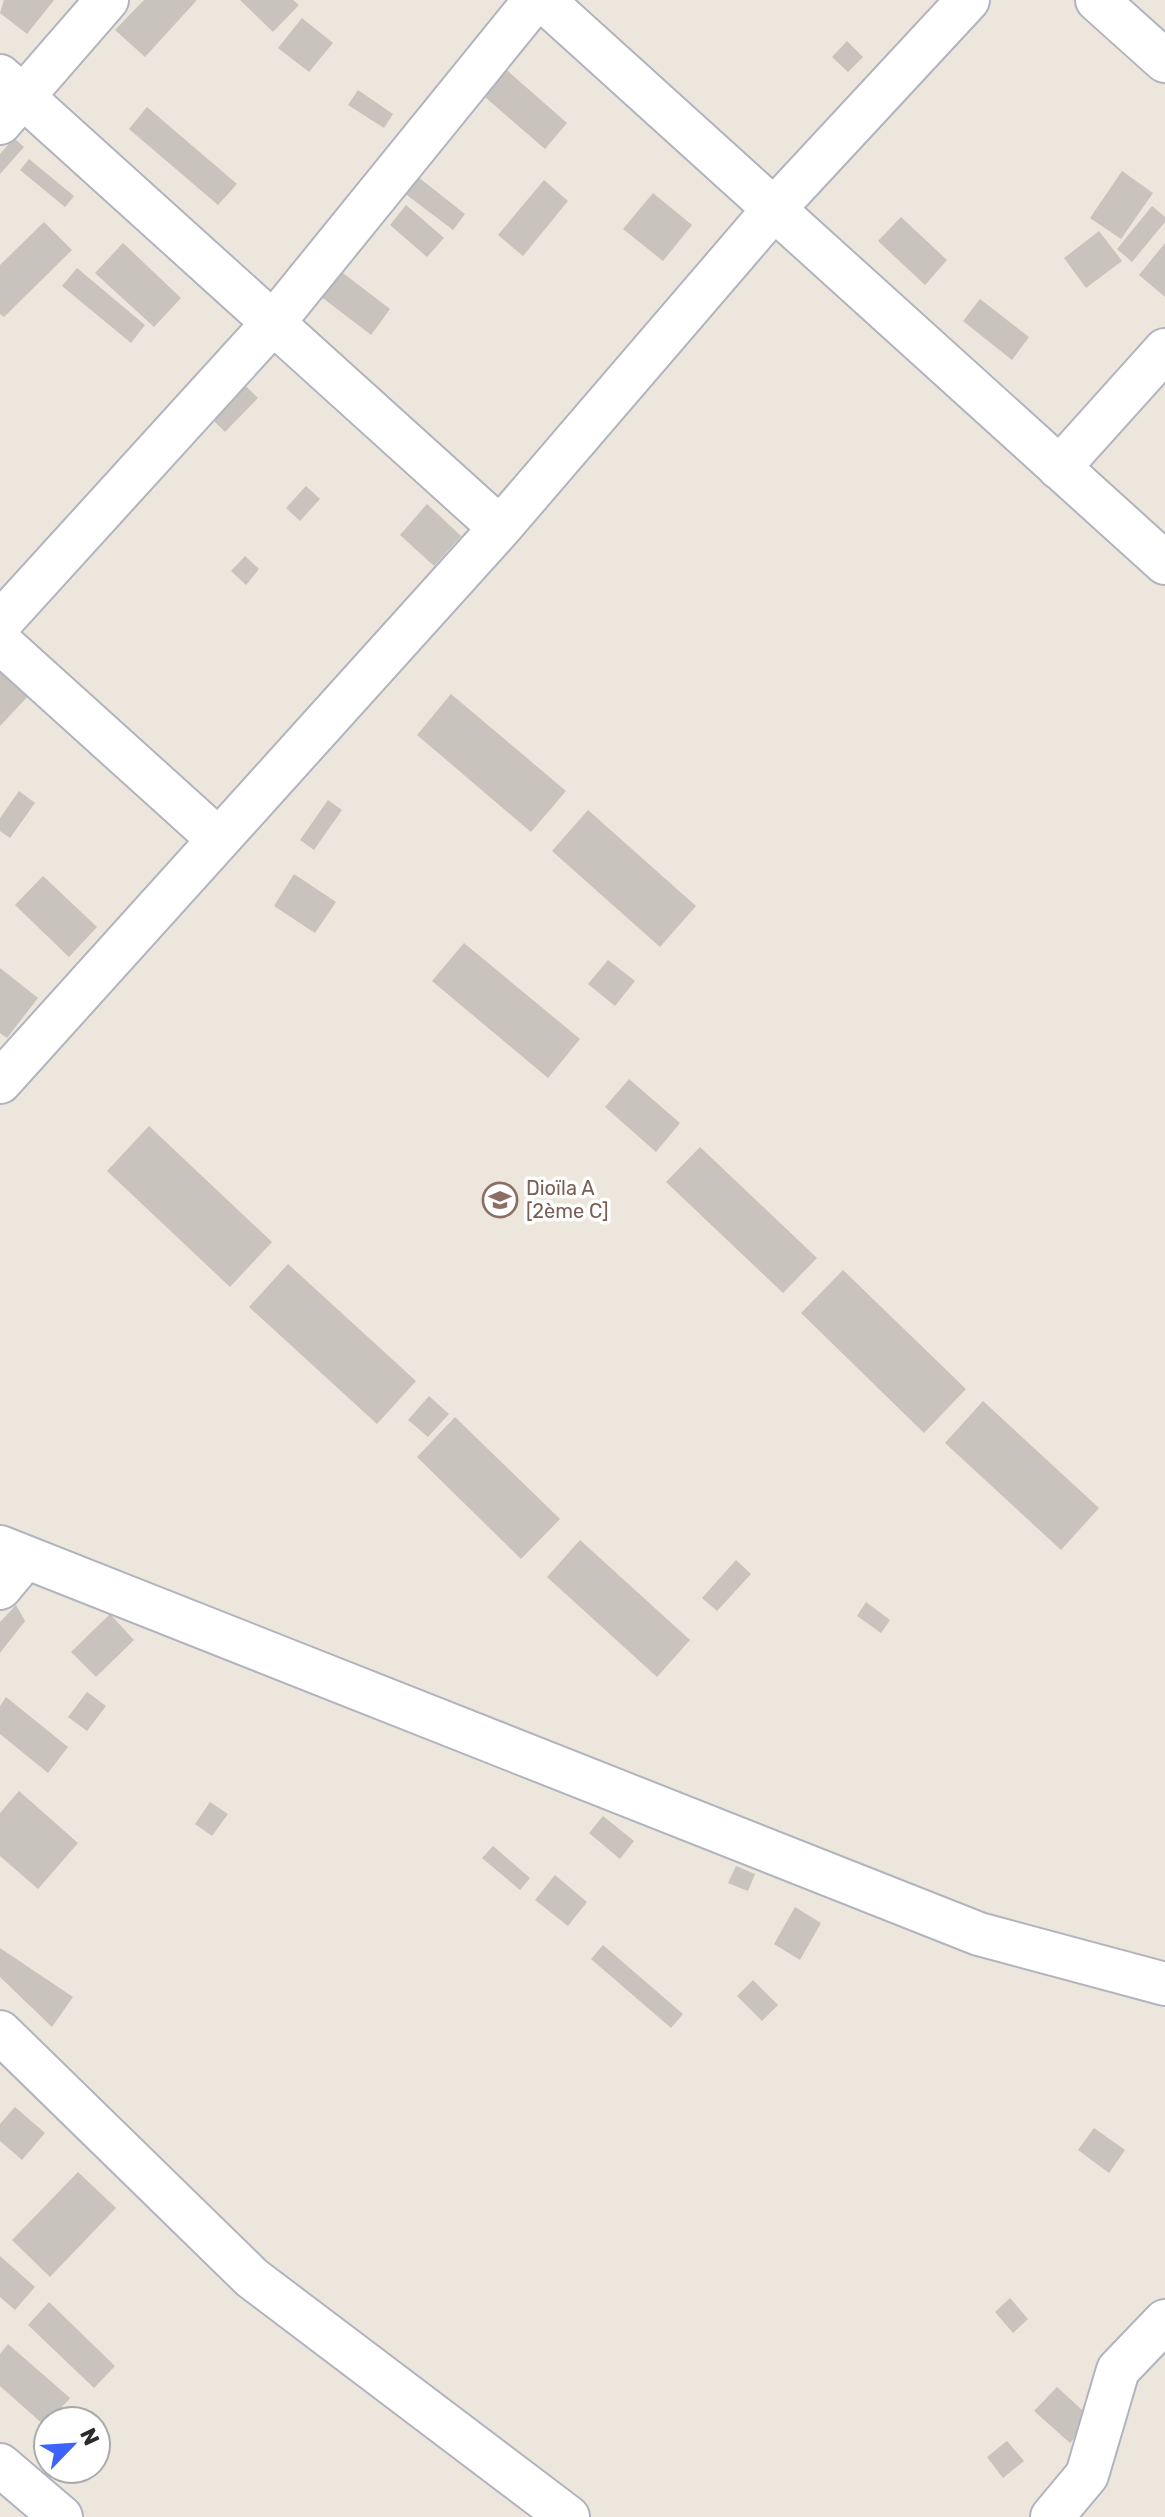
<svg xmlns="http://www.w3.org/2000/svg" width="1165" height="2517" font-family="Rubik,sans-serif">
<rect width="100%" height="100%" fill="#ede6dd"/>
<path fill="#c8c3bd" d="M 4,0 L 54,0 L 27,34 L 0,13 Z
M 144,0 L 197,0 L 145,57 L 115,30 Z
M 240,0 L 293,0 L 299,5 L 273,32 Z
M 302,18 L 333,43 L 309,72 L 278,48 Z
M 847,41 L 863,57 L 848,72 L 832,57 Z
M 501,65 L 567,123 L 545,149 L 478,91 Z
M 358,90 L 393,114 L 384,128 L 348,105 Z
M 147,107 L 237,184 L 218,205 L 129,129 Z
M 14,138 L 24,147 L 0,174 L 0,154 Z
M 29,159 L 74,196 L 65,207 L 20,170 Z
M 408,169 L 465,214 L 453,230 L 395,186 Z
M 1122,171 L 1153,193 L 1121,239 L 1090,218 Z
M 544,180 L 568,201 L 523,256 L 498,235 Z
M 653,193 L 692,225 L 663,261 L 623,229 Z
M 406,205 L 444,238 L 427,257 L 390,225 Z
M 1152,206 L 1165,217 L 1165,222 L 1132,262 L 1117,249 Z
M 901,217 L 947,260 L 925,285 L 878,241 Z
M 44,222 L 72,250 L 4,317 L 0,314 L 0,265 Z
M 1099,231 L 1122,261 L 1086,288 L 1064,258 Z
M 123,243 L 181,298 L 154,327 L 95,273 Z
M 1165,243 L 1165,297 L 1139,275 Z
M 77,268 L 145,325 L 131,343 L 62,286 Z
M 339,270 L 390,309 L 371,335 L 320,296 Z
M 980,299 L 1029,337 L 1012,360 L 963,321 Z
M 233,374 L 258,398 L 225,432 L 201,408 Z
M 306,486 L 320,499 L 300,521 L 286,508 Z
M 427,504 L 461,536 L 434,566 L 400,535 Z
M 245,556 L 259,569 L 246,585 L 231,571 Z
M 0,664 L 31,693 L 0,726 Z
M 451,694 L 566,791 L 531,832 L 417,735 Z
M 19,791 L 35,803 L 10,838 L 0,831 L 0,818 Z
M 328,800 L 342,810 L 314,850 L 300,840 Z
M 588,810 L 696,906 L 660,947 L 552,851 Z
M 294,874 L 336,902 L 315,933 L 274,906 Z
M 43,876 L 97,927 L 69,957 L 15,905 Z
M 464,943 L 580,1039 L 548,1078 L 432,981 Z
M 608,960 L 635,981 L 615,1006 L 588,984 Z
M 0,968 L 38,998 L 7,1038 L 0,1033 Z
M 629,1079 L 680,1123 L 656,1152 L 605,1107 Z
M 149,1126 L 272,1242 L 230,1287 L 107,1171 Z
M 700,1147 L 817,1258 L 783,1293 L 666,1182 Z
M 288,1264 L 416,1381 L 377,1424 L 249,1307 Z
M 843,1270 L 966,1389 L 924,1433 L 801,1313 Z
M 429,1396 L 449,1414 L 428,1437 L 408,1420 Z
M 983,1401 L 1099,1508 L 1061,1550 L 945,1443 Z
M 455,1417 L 560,1519 L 521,1559 L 417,1457 Z
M 580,1540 L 690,1640 L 657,1677 L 547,1577 Z
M 736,1560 L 751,1574 L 717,1611 L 702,1598 Z
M 866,1602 L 890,1620 L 881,1633 L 857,1616 Z
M 16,1605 L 25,1621 L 0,1653 L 0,1622 Z
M 110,1614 L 134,1640 L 96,1677 L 71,1652 Z
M 87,1692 L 106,1706 L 87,1731 L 68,1717 Z
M 6,1697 L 68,1747 L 48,1773 L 0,1734 L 0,1706 Z
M 19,1791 L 78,1843 L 38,1889 L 0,1856 L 0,1813 Z
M 210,1802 L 228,1814 L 212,1836 L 195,1824 Z
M 603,1816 L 634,1841 L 620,1859 L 589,1833 Z
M 493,1846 L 530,1878 L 520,1890 L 482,1858 Z
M 736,1866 L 755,1874 L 748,1891 L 728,1883 Z
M 555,1875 L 587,1902 L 568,1926 L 535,1900 Z
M 795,1907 L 821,1923 L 800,1960 L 774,1944 Z
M 603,1945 L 683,2014 L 671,2028 L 591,1959 Z
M 0,1948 L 73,1997 L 52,2027 L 0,1977 Z
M 753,1980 L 778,2005 L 762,2021 L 737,1996 Z
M 15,2107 L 45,2133 L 22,2160 L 0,2141 L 0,2124 Z
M 1094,2128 L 1125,2150 L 1109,2173 L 1078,2150 Z
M 78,2172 L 116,2208 L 50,2277 L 12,2240 Z
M 0,2256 L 35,2287 L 15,2310 L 0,2297 Z
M 1010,2298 L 1028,2319 L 1013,2333 L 995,2312 Z
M 49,2302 L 115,2366 L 94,2388 L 28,2325 Z
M 8,2344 L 70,2398 L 45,2426 L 0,2386 L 0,2354 Z
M 1057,2387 L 1092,2419 L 1070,2443 L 1034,2411 Z
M 1007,2441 L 1024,2461 L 1003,2478 L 987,2457 Z"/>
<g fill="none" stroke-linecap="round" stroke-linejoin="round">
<g stroke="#b1b4bf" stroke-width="46">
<path id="minor" d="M 543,0 L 1165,563
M 1097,0 L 1165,61
M 0,76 L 500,528
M 0,123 L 107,0
M 1059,468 L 1165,350
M 0,623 L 273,323 L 535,0
M 0,642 L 218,839
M 0,1082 L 500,528 L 774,209 L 968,0
M 0,1547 L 979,1934 L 1165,1984
M 0,1588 L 25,1558
M 0,2032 L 252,2278 L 568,2517
M 0,2465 L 61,2517
M 1052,2517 L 1087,2475 L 1118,2370 L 1165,2321"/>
</g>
<use href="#minor" stroke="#fff" stroke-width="42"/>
</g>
<defs>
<g id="school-ring" transform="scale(1.8)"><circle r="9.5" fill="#fff" stroke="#8d6e63" stroke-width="1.5"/><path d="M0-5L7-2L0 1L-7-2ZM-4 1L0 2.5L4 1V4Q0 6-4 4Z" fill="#8d6e63"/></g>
</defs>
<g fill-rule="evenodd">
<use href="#school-ring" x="500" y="1200"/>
</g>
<g text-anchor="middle" stroke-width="7" stroke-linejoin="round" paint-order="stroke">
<g font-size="20" fill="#785e54" stroke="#fff" text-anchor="start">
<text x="526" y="1195">Dioïla A<tspan x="526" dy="23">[2ème C]</tspan></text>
</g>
</g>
<g transform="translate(72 2445) rotate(65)"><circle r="38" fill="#ffffff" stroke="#aaaaaa" stroke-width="2"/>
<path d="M0-6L14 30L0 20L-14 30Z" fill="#3d63fa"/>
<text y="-12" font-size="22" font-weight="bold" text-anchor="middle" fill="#2b2b2b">N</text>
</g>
</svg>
